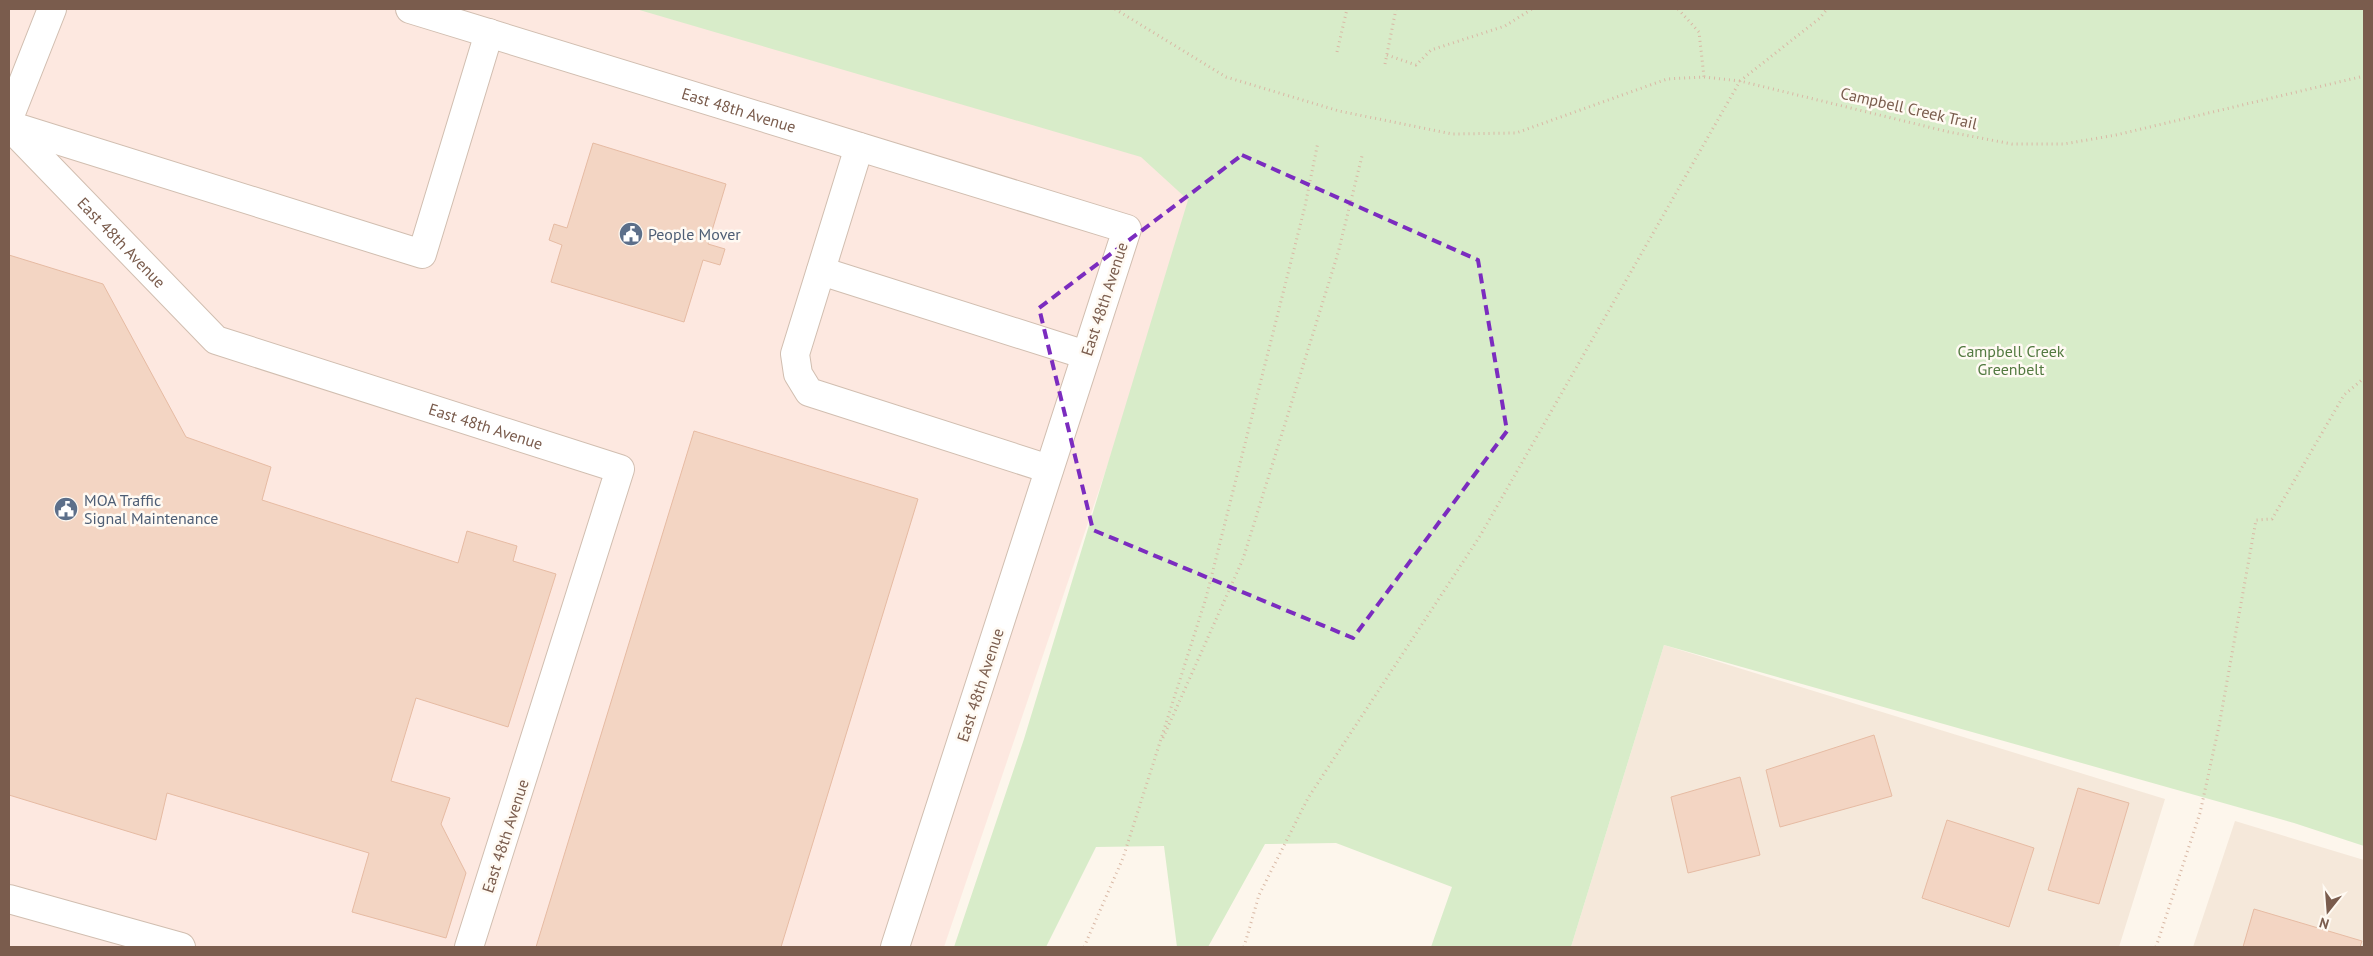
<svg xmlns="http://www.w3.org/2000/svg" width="2373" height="956" font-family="'PT Sans',sans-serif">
<rect width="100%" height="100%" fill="#fdf6ec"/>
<path fill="#f5e8da" d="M 1664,645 L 2165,799 L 2119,947 L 1571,947 Z
M 2235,821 L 2364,860 L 2364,947 L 2193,947 Z"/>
<path fill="#fde8e0" d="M 9,9 L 646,9 L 1207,172 L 944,947 L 9,947 Z"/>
<path fill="#d8ecc9" d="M 636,9 L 2364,9 L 2364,846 L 2294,823 L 1664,645 L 1571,947 L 1431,947 L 1452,887 L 1336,843 L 1265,844 L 1208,947 L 1177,947 L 1164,846 L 1096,847 L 1046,947 L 954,947 L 1024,739 L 1188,200 L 1141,157 Z"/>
<path fill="#f3d5c3" stroke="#e6bba3" d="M 593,143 L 726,184 L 708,244 L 725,249 L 720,265 L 703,260 L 684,322 L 551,282 L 562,245 L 549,240 L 554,224 L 567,228 Z
M 9,255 L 103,284 L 186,437 L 271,467 L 262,500 L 458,563 L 467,531 L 517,546 L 513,561 L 556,574 L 508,727 L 416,698 L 391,781 L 450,798 L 441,824 L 466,873 L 446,938 L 352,912 L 369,853 L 167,793 L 156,840 L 9,795 Z
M 694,431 L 918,499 L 781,947 L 536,947 Z
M 1874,735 L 1892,796 L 1780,827 L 1766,770 Z
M 1740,777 L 1760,855 L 1688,873 L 1671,797 Z
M 2078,788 L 2129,803 L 2099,904 L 2048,890 Z
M 1947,820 L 2034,848 L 2009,927 L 1922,898 Z
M 2254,909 L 2362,941 L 2360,947 L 2243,947 Z"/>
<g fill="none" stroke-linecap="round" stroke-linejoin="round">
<g stroke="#d1beb0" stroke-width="30">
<g id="minor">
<path id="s1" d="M 410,9 L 1127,229 L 895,947"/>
<path d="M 9,118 L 52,9"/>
<path d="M 9,125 L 422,254 L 489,33"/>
<path id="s2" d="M 9,126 L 216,340 L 620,469 L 469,947"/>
<path d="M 859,147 L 795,354 L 798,374 L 809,392 L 1049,469"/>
<path d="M 821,271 L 1086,355"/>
<path d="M 9,899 L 181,947"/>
</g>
</g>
<path stroke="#d9b8a5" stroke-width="3" stroke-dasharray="1 4" stroke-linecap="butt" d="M 1115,9 L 1226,77 L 1339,111 L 1452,134 L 1516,133 L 1667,79 L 1704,77 L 1740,81 L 1949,132 L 2012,144 L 2064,144 L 2116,135 L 2364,76
M 1678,9 L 1699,32 L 1704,77
M 1337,52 L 1347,9
M 1387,55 L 1416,65 L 1431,50 L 1505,26 L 1532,9
M 1385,64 L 1396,9
M 1163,738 L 1243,559 L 1338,253 L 1362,156
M 1084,947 L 1123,858 L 1206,598 L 1305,206 L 1318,142
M 1244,947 L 1259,895 L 1308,798 L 1480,536 L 1740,81 L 1820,18 L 1827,9
M 2156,947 L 2200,813 L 2219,726 L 2256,520 L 2272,519 L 2344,395 L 2364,378"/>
<use href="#minor" stroke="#fff" stroke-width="28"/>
</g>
<path fill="none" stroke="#7b2cbf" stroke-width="4" stroke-dasharray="10 6" stroke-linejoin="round" d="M 1242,155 L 1478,260 L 1507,431 L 1353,638 L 1093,530 L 1039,308 Z"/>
<defs>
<g id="civic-disc" transform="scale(1.25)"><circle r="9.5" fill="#5c6f8a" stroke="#fffaf3"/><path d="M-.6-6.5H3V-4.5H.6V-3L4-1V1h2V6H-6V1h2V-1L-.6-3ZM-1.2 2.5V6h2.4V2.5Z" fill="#fff"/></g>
</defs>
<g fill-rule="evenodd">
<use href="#civic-disc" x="631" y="234"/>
<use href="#civic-disc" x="66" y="509"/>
</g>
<g text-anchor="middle" stroke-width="5" stroke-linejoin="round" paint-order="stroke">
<g font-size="16" fill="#7a5c4d" stroke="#fffaf3">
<text transform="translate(1909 108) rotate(13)" y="6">Campbell Creek Trail</text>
<text dy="6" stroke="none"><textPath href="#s1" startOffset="344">East 48th Avenue</textPath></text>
<text dy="6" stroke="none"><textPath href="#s2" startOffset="162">East 48th Avenue</textPath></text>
<text transform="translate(1104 299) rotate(-72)" y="6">East 48th Avenue</text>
<text dy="6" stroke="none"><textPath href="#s2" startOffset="581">East 48th Avenue</textPath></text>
<text transform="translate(980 685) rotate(-72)" y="6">East 48th Avenue</text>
<text transform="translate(505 836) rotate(-72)" y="6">East 48th Avenue</text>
</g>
<g font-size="16" fill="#4e5e75" stroke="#fffaf3" text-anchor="start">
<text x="648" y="240">People Mover</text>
<text x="84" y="506">MOA Traffic<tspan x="84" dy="18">Signal Maintenance</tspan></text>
</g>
<g font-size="16" fill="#537a41" stroke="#fffaf3">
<text x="2011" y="357">Campbell Creek<tspan x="2011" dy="18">Greenbelt</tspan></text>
</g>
</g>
<rect width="2373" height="956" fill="none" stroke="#7a5c4d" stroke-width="20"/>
<g transform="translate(2328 911) rotate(197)" stroke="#fffaf3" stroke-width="4" paint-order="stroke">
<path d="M0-4L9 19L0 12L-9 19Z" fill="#7a5c4d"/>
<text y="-8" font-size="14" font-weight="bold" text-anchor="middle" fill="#7a5c4d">N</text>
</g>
</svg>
